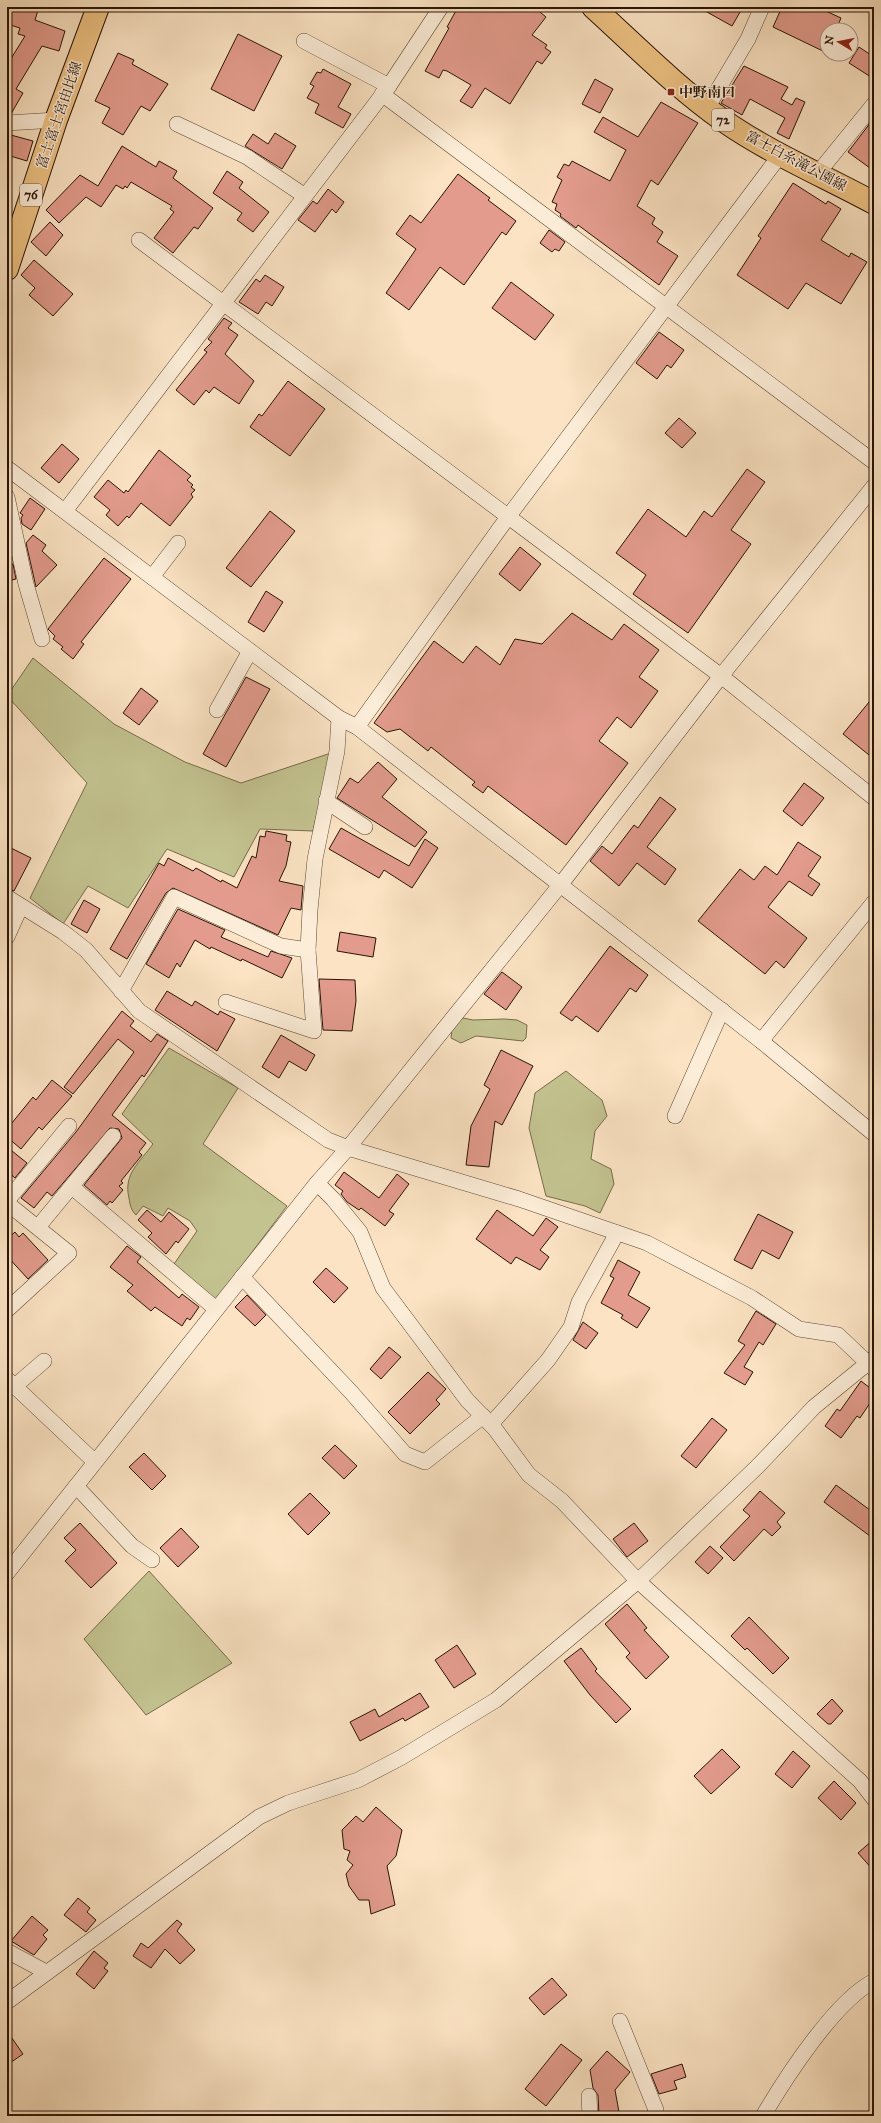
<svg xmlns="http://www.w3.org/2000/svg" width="881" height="2123" font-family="'IM FELL Great Primer','Noto Serif JP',serif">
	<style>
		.green { fill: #c3c390; stroke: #766c4b }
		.building { fill: #e29b8c; stroke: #291406 }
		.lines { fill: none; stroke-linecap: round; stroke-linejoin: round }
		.minor-casing { stroke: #5e4835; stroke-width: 16 }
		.primary-casing { stroke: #291406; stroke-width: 24 }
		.minor { stroke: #fcedd8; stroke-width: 15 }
		.primary { stroke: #eec282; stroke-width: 22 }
		.poi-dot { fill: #8f2418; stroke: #fcedd8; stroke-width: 1.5 }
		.labels { text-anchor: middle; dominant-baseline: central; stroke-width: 3; stroke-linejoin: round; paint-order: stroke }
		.shield { fill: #fcedd8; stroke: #685545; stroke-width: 1 }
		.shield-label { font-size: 13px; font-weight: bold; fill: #291406 }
		.poi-label { font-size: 14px; font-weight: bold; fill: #291406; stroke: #fcedd8; text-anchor: start }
		.street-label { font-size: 14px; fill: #291406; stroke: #fcedd8 }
	</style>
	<rect width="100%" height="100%" fill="#fbe3c3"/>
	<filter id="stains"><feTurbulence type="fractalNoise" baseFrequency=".005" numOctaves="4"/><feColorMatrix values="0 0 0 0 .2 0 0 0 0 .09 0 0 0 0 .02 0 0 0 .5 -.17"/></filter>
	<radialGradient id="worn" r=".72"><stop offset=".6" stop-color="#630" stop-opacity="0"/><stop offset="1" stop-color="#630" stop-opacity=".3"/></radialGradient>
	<!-- green -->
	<g class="green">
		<path d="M33 658 114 724 185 762 241 783 331 753 313 831 260 829 234 877 167 849 128 908 88 886 63 924 30 898 87 783 7 696Z"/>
		<path d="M463 1018 473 1020 504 1019 517 1020 527 1025 526 1038 523 1041 476 1036 461 1043 451 1038 452 1029Z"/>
		<path d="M169 1048 238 1088 203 1144 287 1206 215 1301 174 1264 197 1231 190 1221 168 1208 163 1216 143 1206 136 1215C131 1210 130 1205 129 1198 123 1174 140 1162 153 1144L122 1114Z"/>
		<path d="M566 1071 602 1100 607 1116 595 1131 591 1159 611 1169 614 1184 600 1213 585 1206 546 1196 529 1128 535 1093Z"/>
		<path d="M149 1571 232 1663 146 1715 84 1639Z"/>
	</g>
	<!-- building -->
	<g class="building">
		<path d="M7 7H29L38 10 35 20 65 31 59 51 42 46 16 89 23 93 11 114H7V65L25 36 18 34 20 28 7 24Z"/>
		<path d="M458 7H534L546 17 532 35 547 45 545 48 551 52 542 64 537 61 510 104 485 88 472 108 460 101 471 85 447 71 443 70 439 78 425 71 449 28 447 27Z"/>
		<path d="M698 7H743L732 26Z"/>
		<path d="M782 7H817L841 18 836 30H827V53L773 27Z"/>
		<path d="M238 34 282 56 254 111 211 89Z"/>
		<path d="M859 47 874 57V79L849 63Z"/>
		<path d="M118 53 134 60 132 64 168 84 150 111 141 106 123 135 102 123 110 108 95 101Z"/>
		<path d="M744 66 788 87 781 99 792 105 796 98 805 102 789 139 777 133 785 118 750 99 742 115 721 103Z"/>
		<path d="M323 69 351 84 338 107 351 114 343 128 315 113 319 104 307 98 314 86 310 84 317 72 321 73Z"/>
		<path d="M595 79 613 89 600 113 582 104Z"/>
		<path d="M661 102 698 123 658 185 651 180 637 206 655 218 652 224 663 232 657 242 678 256 659 285 578 225 576 228 560 216 561 214 555 210 557 204 552 202 562 180 557 177 564 164 569 166 572 161 610 181 626 150 594 132 603 117 638 137Z"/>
		<path d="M874 118V171L848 152Z"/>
		<path d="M275 133 296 146 282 169 245 146 253 134 268 144Z"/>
		<path d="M7 134 33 141 27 161 7 155Z"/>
		<path d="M122 146 156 167 159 161 177 171 173 178 213 208 198 229 194 227 173 253 154 238 174 212 170 209 172 206 131 182 127 188 125 186 123 189 116 185 101 207 86 197 59 223 46 210 80 175 98 186Z"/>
		<path d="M227 171 243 182 239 188 269 212 253 232 237 220 242 213 213 193Z"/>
		<path d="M458 174 490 198 488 200 516 221 506 235 502 232 464 285 440 267 409 310 386 293 416 249 396 234 410 215 421 223Z"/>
		<path d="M793 183 826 204 828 201 841 209 821 240 849 257 851 253 867 262 841 304 806 283 788 309 737 275 761 238 758 236Z"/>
		<path d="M328 189 344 202 336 213 332 209 315 232 298 220 313 201 317 204Z"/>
		<path d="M50 222 63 235 46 256 31 242Z"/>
		<path d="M549 230 565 242 559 251 555 249 552 252 540 243Z"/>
		<path d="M34 260 73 294 53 316 29 295 35 288 21 275Z"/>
		<path d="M265 275 284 287 272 306 266 302 258 314 239 302 256 279 260 282Z"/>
		<path d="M511 282 554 315 535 340 492 308Z"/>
		<path d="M224 318 232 323 228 328 238 335 225 354 254 381 239 404 214 387 209 393 206 390 194 405 176 390 207 352 204 350 212 342 208 339Z"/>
		<path d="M659 332 684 350 671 368 667 365 657 379 636 363Z"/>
		<path d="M288 381 325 409 290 456 250 427 259 414 262 416Z"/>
		<path d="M679 418 696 433 682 448 665 433Z"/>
		<path d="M62 444 79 459 59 483 41 468Z"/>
		<path d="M159 450 191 476 187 480 193 485 191 487 195 490 191 494 193 497 170 526 141 503 129 518 127 516 118 526 106 515 110 510 94 497 108 480 124 493 126 490 128 492Z"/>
		<path d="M747 469 765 482 731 530 751 544 688 633 633 594 646 575 616 553 648 509 686 537 704 511 712 517Z"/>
		<path d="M30 498 45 509 31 530 22 524 21 518 23 515 20 513Z"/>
		<path d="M270 511 295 531 251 587 226 568Z"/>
		<path d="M33 535 46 545 42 551 57 565 36 587 26 543Z"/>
		<path d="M520 547 541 564 520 591 499 574Z"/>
		<path d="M104 558 131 579 81 642 84 644 73 659 61 649 63 647 53 639 55 636 48 629Z"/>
		<path d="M13 564 16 579 7 581V566Z"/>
		<path d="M266 591 283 602 264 632 248 622Z"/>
		<path d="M572 613 612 640 624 624 659 650 639 677 658 691 631 728 617 717 599 741 628 763 566 845 488 786 483 793 472 785 475 782 431 747 428 751 400 729 387 732 374 723 434 641 463 663 476 646 500 665 515 639 542 644Z"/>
		<path d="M246 677 270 689 226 767 203 754Z"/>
		<path d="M141 688 158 701 139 725 123 713Z"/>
		<path d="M874 696V759L843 734Z"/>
		<path d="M378 762 397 779 382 797 427 832 415 847 337 798 350 778 358 783Z"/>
		<path d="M804 783 824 798 802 826 783 811Z"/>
		<path d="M660 797 676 809 647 847 676 869 665 885 637 863 619 886 590 861 602 846 612 854 634 825 638 828Z"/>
		<path d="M341 828 409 866 425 839 438 848 412 888 384 870 379 878 329 849Z"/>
		<path d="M266 831 287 835 286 841 291 842 286 866 279 881 303 886 301 910 291 908 278 935 173 888 166 893 127 959 110 949 159 863 164 866 168 858 193 871 196 868 221 882 222 880 237 888 252 856 256 858 260 836 265 837Z"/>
		<path d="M798 842 821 857 808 876 820 884 812 896 789 881 768 907 807 938 784 968 776 961 765 974 698 921 740 869 754 880 765 866 777 875Z"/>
		<path d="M7 846 31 858 14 891 7 888Z"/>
		<path d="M84 900 100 909 87 933 71 924Z"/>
		<path d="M178 909 225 930 221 937 268 957 271 951 292 958 282 978 242 959 241 961 211 947 210 949 195 940 180 967 177 963 169 978 146 964Z"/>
		<path d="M340 932 376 938 373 957 337 951Z"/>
		<path d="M610 946 648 975 636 992 630 988 598 1032 576 1016 572 1021 560 1013Z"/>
		<path d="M502 972 522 987 506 1010 484 994Z"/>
		<path d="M319 979 355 980 356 1001 352 1031 323 1030Z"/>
		<path d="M167 991 192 1006 195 1001 218 1015 220 1011 235 1019 217 1051 155 1010Z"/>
		<path d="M122 1011 134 1021 130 1026 151 1042 157 1034 168 1041 144 1077 142 1075 112 1115 146 1143 139 1152 142 1155 121 1181 123 1183 119 1186 123 1190 112 1203 110 1201 107 1205 84 1185 122 1138 119 1129 110 1128 52 1196 47 1192 34 1208 21 1198 76 1132 134 1052 118 1039 73 1094 64 1087Z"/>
		<path d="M281 1035 315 1055 306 1071 289 1061 279 1078 262 1067Z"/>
		<path d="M501 1050 533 1066 502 1125 495 1121 489 1167 466 1165 471 1126 490 1089 484 1085Z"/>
		<path d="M52 1080 72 1096 42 1130 39 1127 21 1149 7 1137V1129L33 1097 36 1100Z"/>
		<path d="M7 1147 27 1163 15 1178 7 1171Z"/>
		<path d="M344 1172 379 1198 397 1174 409 1184 389 1211 394 1214 385 1226 361 1208 359 1210 347 1202 341 1194 343 1191 335 1185Z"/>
		<path d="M147 1210 161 1222 169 1212 189 1229 178 1243 176 1241 166 1254 148 1237 152 1233 138 1220Z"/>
		<path d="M497 1210 533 1236 546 1218 558 1227 540 1250 549 1257 540 1270 516 1257 511 1264 476 1239Z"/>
		<path d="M758 1214 793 1232 779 1259 762 1250 752 1269 734 1260Z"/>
		<path d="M15 1232 19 1237 23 1233 48 1260 28 1279 7 1256V1239Z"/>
		<path d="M127 1246 141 1257 137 1262 179 1298 182 1294 199 1307 190 1320 187 1318 182 1326 155 1307 151 1311 127 1291 133 1285 110 1267Z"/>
		<path d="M618 1260 640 1272 628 1295 650 1308 637 1328 621 1318 623 1315 601 1303 614 1278 610 1276Z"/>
		<path d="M326 1268 348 1288 334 1303 313 1282Z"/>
		<path d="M247 1295 266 1315 255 1326 235 1307Z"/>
		<path d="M756 1311 776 1324 763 1345 759 1342 744 1367 753 1372 745 1385 724 1373 745 1345 738 1341Z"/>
		<path d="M583 1322 598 1333 586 1349 573 1340Z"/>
		<path d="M389 1347 401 1357 381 1379 370 1369Z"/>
		<path d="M428 1372 446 1389 436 1400 440 1404 410 1434 388 1412Z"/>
		<path d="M861 1381 874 1391V1397L860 1418 857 1416 841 1438 825 1426 837 1409 840 1411Z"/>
		<path d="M712 1418 727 1430 696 1468 681 1456Z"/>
		<path d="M335 1445 357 1466 344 1479 322 1458Z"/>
		<path d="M144 1453 166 1476 152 1490 129 1467Z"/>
		<path d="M836 1485 874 1513V1539L824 1502Z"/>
		<path d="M760 1491 785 1513 777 1522 781 1527 772 1536 764 1529 734 1561 720 1547 750 1516 743 1510Z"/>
		<path d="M310 1493 330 1513 308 1535 288 1514Z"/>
		<path d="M80 1523 117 1563 91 1588 65 1561 76 1550 64 1538Z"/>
		<path d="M634 1523 648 1541 627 1557 613 1539Z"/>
		<path d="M181 1528 199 1547 178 1567 160 1548Z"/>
		<path d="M710 1546 723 1558 708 1574 695 1562Z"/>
		<path d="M627 1604 647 1628 644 1630 669 1657 646 1679 626 1657 630 1653 605 1624Z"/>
		<path d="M749 1617 789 1658 773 1674 747 1648 745 1650 731 1636Z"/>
		<path d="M457 1645 476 1674 454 1688 435 1660Z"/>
		<path d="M581 1648 597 1669 595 1671 631 1709 616 1723 590 1695 564 1661Z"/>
		<path d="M420 1693 429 1707 405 1721 403 1718 360 1741 350 1722 375 1709 379 1717Z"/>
		<path d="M832 1699 843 1711 831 1724H828L817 1714Z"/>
		<path d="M722 1749 740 1767 711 1794 694 1776Z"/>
		<path d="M793 1751 810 1766 792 1788 775 1774Z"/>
		<path d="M834 1781 856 1803 841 1820 818 1798Z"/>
		<path d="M376 1807 402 1830 396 1856 387 1866 395 1905 371 1914 369 1900H359L349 1886 346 1874 353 1865 347 1860 350 1851 344 1849 342 1830 356 1816 363 1822Z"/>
		<path d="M874 1839V1871L858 1853Z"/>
		<path d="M78 1898 90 1908 87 1912 96 1920 86 1932 64 1915Z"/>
		<path d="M32 1916 48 1930 43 1935 47 1939 34 1955 11 1941Z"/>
		<path d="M177 1920 182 1924 177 1931 195 1950 180 1964 165 1949 151 1968 133 1956 141 1943 148 1948Z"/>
		<path d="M94 1951 108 1963 104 1968 108 1971 94 1989 76 1974Z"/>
		<path d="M552 1978 567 1995 544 2015 529 1998Z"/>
		<path d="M7 2031 23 2054 7 2065Z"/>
		<path d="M561 2044 582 2060 546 2106 525 2089Z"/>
		<path d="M607 2051 630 2072 615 2090 619 2112 599 2115 598 2095 593 2088 590 2070Z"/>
		<path d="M682 2064 686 2077 674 2081 677 2089 659 2094 651 2074Z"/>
	</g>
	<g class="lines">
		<!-- minor casing -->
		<g class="minor-casing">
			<g id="minor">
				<path d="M304 41 389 86"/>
				<path d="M382 94 874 462"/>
				<path d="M707 108 748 39 762 7"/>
				<path d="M7 123 56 120"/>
				<path d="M177 124 247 157 305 196"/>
				<path d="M818 173 874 104"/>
				<path d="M139 240 721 676 874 798"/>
				<path d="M7 468 339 718 357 727 761 1041 874 1134"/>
				<path d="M7 497 26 584 42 639"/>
				<path d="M65 511 389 86 441 7"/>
				<path d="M152 577 178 543"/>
				<path d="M217 710 250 651"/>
				<path d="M357 727 508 517 781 154"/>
				<path d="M326 801 365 827"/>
				<path d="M7 897 63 932 86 950 139 1011 328 1140 348 1148 519 1199 647 1243 752 1298 799 1329 838 1335 874 1369"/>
				<path d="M7 937 21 906"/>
				<path d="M121 991 174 897 281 946 308 950"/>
				<path d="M226 1002 314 1031 308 950 310 910 315 859 337 751 339 718"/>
				<path d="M761 1041 874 902"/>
				<path d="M675 1116 722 1010"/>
				<path d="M317 1183 333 1199 360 1232 383 1288 467 1400 495 1429 529 1475 562 1501 638 1581 860 1781 874 1799"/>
				<path d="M72 1187 216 1309"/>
				<path d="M7 1201 69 1126"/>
				<path d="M7 1203 69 1253 7 1310"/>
				<path d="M38 1227 113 1136"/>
				<path d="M242 1277 351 1392 405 1454 425 1462 483 1416"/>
				<path d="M7 1379 95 1462"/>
				<path d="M15 1386 44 1361"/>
				<path d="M491 1424 548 1360 571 1327 579 1302 617 1233"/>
				<path d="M76 1486 132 1546 152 1560"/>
				<path d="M7 1573 317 1183 348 1148 561 884 721 676 874 486"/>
				<path d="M7 1951 46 1972"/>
				<path d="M7 2002 259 1817 288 1803 358 1780 402 1757 496 1700 638 1581 758 1466 814 1407 874 1358"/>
				<path d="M620 2021 656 2110 654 2116"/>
				<path d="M589 2096 590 2116"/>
				<path d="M763 2116C786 2077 835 2001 874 1981"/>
			</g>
		</g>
		<!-- primary casing -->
		<g class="primary-casing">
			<g id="primary">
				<path d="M593 7C636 46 677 88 724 121 768 152 826 177 874 203"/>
				<path d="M7 269 56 120 98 7"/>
			</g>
		</g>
		<!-- minor -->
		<use href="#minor" class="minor"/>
		<!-- primary -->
		<use href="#primary" class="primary"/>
	</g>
	<!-- markers -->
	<rect class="poi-dot" x="667" y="88" width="8" height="8" rx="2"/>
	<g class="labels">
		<!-- shield labels -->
		<g class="shield">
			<rect x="712" y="109" width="22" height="22" rx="3"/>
			<rect x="20" y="184" width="22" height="22" rx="3"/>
		</g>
		<g class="shield-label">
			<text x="723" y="120">72</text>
			<text x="31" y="195">76</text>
		</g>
		<!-- poi labels -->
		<g class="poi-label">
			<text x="679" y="92">中野南口</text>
		</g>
		<!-- street labels -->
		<g class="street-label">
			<text transform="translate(59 115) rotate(-71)">富士富士宮由比線</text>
			<text transform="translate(796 161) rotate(28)">富士白糸滝公園線</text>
		</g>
	</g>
	<!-- margin -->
	<rect width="881" height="2123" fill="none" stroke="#fbe3c3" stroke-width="24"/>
	<rect x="8" y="8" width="865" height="2107" fill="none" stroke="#291406" stroke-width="2"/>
	<rect x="12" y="12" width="857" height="2099" fill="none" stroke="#291406"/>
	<!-- north arrow -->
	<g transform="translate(839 42) rotate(280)"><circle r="19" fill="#fcedd8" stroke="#a89684"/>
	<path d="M0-3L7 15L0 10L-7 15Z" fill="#8f2418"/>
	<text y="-6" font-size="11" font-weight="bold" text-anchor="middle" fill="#291406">N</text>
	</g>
	<rect width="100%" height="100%" filter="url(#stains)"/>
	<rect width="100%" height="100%" fill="url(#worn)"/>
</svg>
